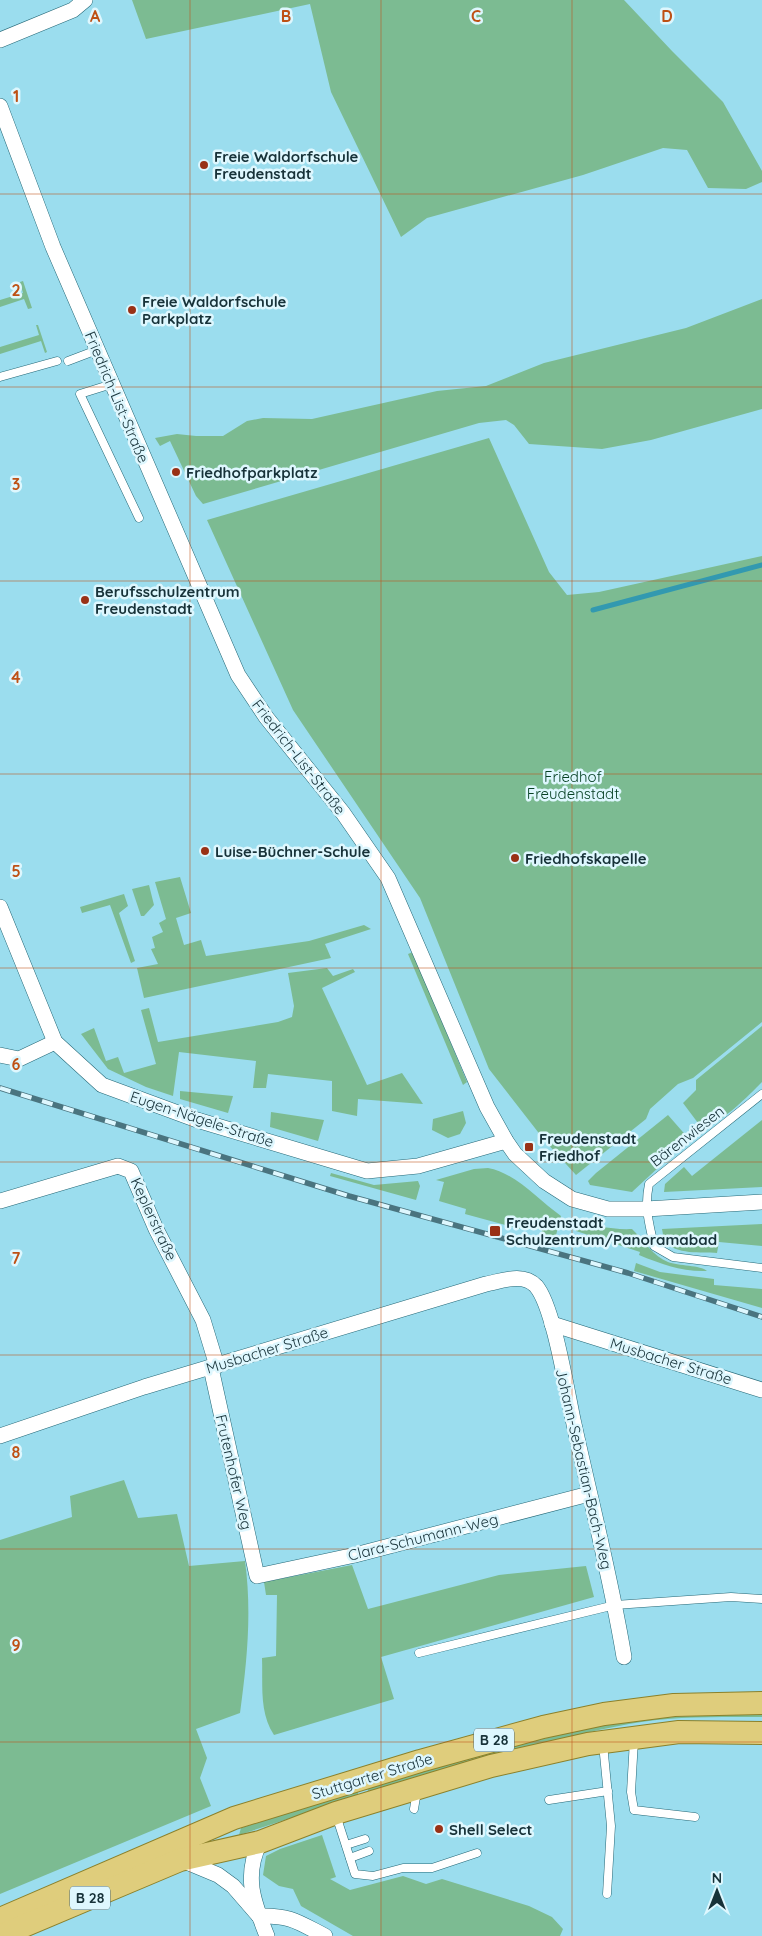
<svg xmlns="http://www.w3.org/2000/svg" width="762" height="1936" font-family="Quicksand,sans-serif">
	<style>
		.green { fill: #7cbb92 }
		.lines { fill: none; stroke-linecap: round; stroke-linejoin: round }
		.stream { stroke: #3299b0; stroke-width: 5 }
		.service-casing { stroke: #256877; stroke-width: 9 }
		.minor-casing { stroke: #256877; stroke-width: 16 }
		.primary-casing { stroke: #8b812b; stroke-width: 24 }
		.service { stroke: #fff; stroke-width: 8 }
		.minor { stroke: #fff; stroke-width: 15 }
		.primary { stroke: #dfcd7c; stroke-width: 22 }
		.rail-casing { stroke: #4a747f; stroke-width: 5.5 }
		.rail { stroke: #def7fe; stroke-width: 4; stroke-dasharray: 11; stroke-linecap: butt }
		.grid { fill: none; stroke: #be5115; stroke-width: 1; stroke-opacity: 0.55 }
		.poi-dot { fill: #993116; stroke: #def7fe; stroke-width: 2 }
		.labels { text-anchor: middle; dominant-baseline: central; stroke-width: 5; stroke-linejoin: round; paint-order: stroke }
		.shield { fill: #def7fe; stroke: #536d74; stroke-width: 1 }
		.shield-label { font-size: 14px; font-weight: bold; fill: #173239 }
		.poi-label { font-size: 15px; font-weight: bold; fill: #173239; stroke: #def7fe; text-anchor: start }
		.street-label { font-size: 15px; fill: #173239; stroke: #def7fe }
		.park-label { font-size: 15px; fill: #074124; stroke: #def7fe }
		.grid-label { font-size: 16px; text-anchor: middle; font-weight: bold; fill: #be5115; stroke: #def7fe; stroke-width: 5; stroke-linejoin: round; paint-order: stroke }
	</style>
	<rect width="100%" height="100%" fill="#9bddee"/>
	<!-- green -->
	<g class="green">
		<path d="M132 0H624L672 51 723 102 762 171V182L746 189 708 188 687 150 663 148 583 175 427 218 401 237 331 92 310 4 146 39Z"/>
		<path d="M23 281 32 308 28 309 24 299 0 307V300L23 293 20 282Z"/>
		<path d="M762 299V409L651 440 602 449 529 444 514 425 506 420 479 423 203 504 196 496 170 441 160 446 155 438 177 434 196 436H223L247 421 263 418 312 419 437 391 486 386 544 363 686 328Z"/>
		<path d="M36 325H38L47 352 45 353 41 341 0 354V347L39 335Z"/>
		<path d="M489 438 549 572 567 595 599 592 762 556V1022L693 1078 678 1084 650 1109 646 1119 576 1175 545 1141 489 1069 420 898 293 710 207 520Z"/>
		<path d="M180 877 191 913 176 918 184 945 201 940 206 956 309 941 364 925 371 929 325 944 331 958 144 998 137 968 158 964 151 949 155 948 152 937 163 932 159 923 166 919 155 882Z"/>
		<path d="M149 885 154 905 144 916H141L132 889Z"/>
		<path d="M124 894 128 906 119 913 135 961 131 963 110 905 82 913 80 907Z"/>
		<path d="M413 952 467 1082 463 1085 408 954Z"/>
		<path d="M327 968 333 976 353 969 355 972 322 988 367 1085 402 1073 423 1104 358 1099 357 1116 332 1111V1081L268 1074 266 1088H253L256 1061 179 1052 173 1096 146 1087 108 1069 81 1034 94 1028 106 1061 118 1057 124 1073 156 1064 141 1010 149 1008 158 1042 278 1022 292 1017 294 1006 288 973Z"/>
		<path d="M762 1026V1082C748 1096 723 1122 704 1127L698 1123 683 1103 696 1090V1080Z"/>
		<path d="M180 1091 233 1096 228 1113 180 1099Z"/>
		<path d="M463 1111 466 1123 460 1134 448 1138 432 1130 433 1119Z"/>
		<path d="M271 1112 324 1120 318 1141 270 1127Z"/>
		<path d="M668 1115 689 1139 632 1192 590 1185 588 1181 596 1173Z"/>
		<path d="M762 1120V1187L664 1192 665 1184 684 1167 692 1176Z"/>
		<path d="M488 1168C516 1173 538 1200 561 1216L555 1239 541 1235 542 1230 522 1224 520 1229 465 1214 466 1209 439 1201 444 1182 436 1180 474 1169Z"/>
		<path d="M331 1173 374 1185 418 1181 420 1186 416 1200 330 1176Z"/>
		<path d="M572 1221C592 1225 612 1230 632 1229 643 1240 654 1257 668 1262 678 1266 701 1265 707 1271 682 1272 661 1264 639 1255L640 1252 576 1231Z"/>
		<path d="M762 1224V1246L719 1242 717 1253C702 1252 675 1255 665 1241 663 1238 663 1233 662 1229Z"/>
		<path d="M636 1263 660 1272 714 1279V1285L762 1289V1308L634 1271Z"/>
		<path d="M124 1480 138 1518 177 1514 189 1566 245 1561C252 1612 247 1662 240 1713L196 1729 207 1758 200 1778 211 1806 0 1894V1540L72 1517 70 1496Z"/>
		<path d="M352 1565 368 1609 499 1575 586 1566 594 1597 381 1657 394 1699 274 1735C259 1712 263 1685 262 1658L276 1656 277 1595H266L264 1582Z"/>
		<path d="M709 1715H762V1717C721 1717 669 1716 629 1724 541 1740 455 1769 369 1794L367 1788C454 1762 540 1736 629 1721 655 1717 683 1717 709 1715Z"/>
		<path d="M358 1791V1796L239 1835 241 1828Z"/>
		<path d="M322 1835 336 1877 330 1879 350 1890 403 1876 426 1884 442 1879 529 1906 552 1917 563 1929 560 1936H353L301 1906 293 1889 279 1886 263 1875 266 1856 280 1849Z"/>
	</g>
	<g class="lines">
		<!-- stream -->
		<path class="stream" d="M593 610 762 565"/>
		<!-- service casing -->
		<g class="service-casing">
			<g id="service">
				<path d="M68 361 97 350"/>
				<path d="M0 377 57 361"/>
				<path d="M112 384 80 394 139 518"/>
				<path d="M762 1094 649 1184C644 1208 649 1222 654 1246L673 1257 762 1268"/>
				<path d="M419 1653 615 1605 731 1597 762 1599"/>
				<path d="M634 1740 631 1792 634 1810 695 1817"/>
				<path d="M603 1744 611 1826 607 1894"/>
				<path d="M549 1800 608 1791"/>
				<path d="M414 1809 417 1791"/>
				<path d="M336 1815 355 1874 373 1876 403 1868H432L477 1853"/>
				<path d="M346 1845 365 1839"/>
				<path d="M350 1858 369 1851"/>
			</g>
		</g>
		<!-- minor casing -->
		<g class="minor-casing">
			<g id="minor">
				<path d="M0 40 73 10 85 0"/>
				<path d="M0 106 53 247 238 675 266 717 343 813 388 878 487 1107 506 1141 515 1154 544 1181 572 1199 608 1209H646L762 1202"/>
				<path d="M0 907 55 1042 102 1085 197 1120 367 1171 418 1166 506 1141"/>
				<path d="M0 1055 19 1059 55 1042"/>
				<path d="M0 1201 118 1166 131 1171 156 1229 203 1320 217 1366"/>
				<path d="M552 1324 762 1390"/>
				<path d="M211 1368 257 1576 355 1555 589 1494"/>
				<path d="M0 1436 144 1387 486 1284C502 1281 523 1272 536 1286 554 1307 567 1393 574 1424 591 1502 611 1578 624 1657"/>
				<path d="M260 1842C243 1877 254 1903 267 1936"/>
				<path d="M182 1860 218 1875 233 1886 259 1916"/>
				<path d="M259 1916C290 1915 298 1922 325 1936"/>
			</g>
		</g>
		<!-- primary casing -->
		<g class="primary-casing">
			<g id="primary">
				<path d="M0 1919 234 1818 420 1761 543 1727 604 1714 674 1705 762 1703"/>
				<path d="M0 1936 180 1860 260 1842 336 1813 491 1766 588 1744 679 1732 762 1733"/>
			</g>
		</g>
		<!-- service -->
		<use href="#service" class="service"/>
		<!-- minor -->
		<use href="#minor" class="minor"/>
		<!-- primary -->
		<use href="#primary" class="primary"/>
		<!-- rail casing -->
		<g class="rail-casing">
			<path id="rail" d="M0 1088 349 1196 628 1273 762 1317"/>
		</g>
		<!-- rail -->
		<use href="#rail" class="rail"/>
	</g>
	<!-- grid -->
	<path class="grid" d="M190 0V1936M381 0V1936M572 0V1936M0 194H762M0 387H762M0 581H762M0 774H762M0 968H762M0 1162H762M0 1355H762M0 1549H762M0 1742H762"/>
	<!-- markers -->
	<g class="poi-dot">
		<circle cx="204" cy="165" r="5"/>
		<circle cx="132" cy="310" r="5"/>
		<circle cx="176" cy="472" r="5"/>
		<circle cx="85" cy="600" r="5"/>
		<circle cx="205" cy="851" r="5"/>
		<circle cx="515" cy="858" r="5"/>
		<rect x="524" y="1142" width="10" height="10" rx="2.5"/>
		<rect x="489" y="1225" width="12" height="12" rx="2.5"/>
		<circle cx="439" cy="1829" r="5"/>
	</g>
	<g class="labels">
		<!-- shield labels -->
		<g class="shield">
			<rect x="474" y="1728.5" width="40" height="23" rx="4"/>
			<rect x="70" y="1886.5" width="40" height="23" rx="4"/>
		</g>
		<g class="shield-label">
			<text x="494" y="1740">B 28</text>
			<text x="90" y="1898">B 28</text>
		</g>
		<!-- poi labels -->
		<g class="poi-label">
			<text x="214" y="156">Freie Waldorfschule<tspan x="214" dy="17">Freudenstadt</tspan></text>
			<text x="142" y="301">Freie Waldorfschule<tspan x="142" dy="17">Parkplatz</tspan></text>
			<text x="186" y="472">Friedhofparkplatz</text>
			<text x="95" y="591">Berufsschulzentrum<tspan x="95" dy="17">Freudenstadt</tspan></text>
			<text x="215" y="851">Luise-Büchner-Schule</text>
			<text x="525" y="858">Friedhofskapelle</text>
			<text x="539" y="1138">Freudenstadt<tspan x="539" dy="17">Friedhof</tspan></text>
			<text x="506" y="1222">Freudenstadt<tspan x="506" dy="17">Schulzentrum/Panoramabad</tspan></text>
			<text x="449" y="1829">Shell Select</text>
		</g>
		<!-- street labels -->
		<g class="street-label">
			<text transform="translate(117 397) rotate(67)">Friedrich-List-Straße</text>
			<text transform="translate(299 757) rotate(52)">Friedrich-List-Straße</text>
			<text transform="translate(202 1119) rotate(18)">Eugen-Nägele-Straße</text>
			<text transform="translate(687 1136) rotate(-38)">Bärenwiesen</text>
			<text transform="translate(154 1219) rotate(65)">Keplerstraße</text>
			<text transform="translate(267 1350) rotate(-17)">Musbacher Straße</text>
			<text transform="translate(671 1361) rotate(17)">Musbacher Straße</text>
			<text transform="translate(584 1469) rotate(77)">Johann-Sebastian-Bach-Weg</text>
			<text transform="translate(234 1472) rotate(77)">Frutenhofer Weg</text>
			<text transform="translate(423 1537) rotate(-14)">Clara-Schumann-Weg</text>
			<text transform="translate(372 1776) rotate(-17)">Stuttgarter Straße</text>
		</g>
		<!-- park labels -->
		<g class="park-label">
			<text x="573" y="776">Friedhof<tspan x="573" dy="17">Freudenstadt</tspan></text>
		</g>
	</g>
	<g class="grid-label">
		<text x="95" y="22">A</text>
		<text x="286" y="22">B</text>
		<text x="476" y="22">C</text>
		<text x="667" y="22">D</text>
		<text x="16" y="102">1</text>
		<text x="16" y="296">2</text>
		<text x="16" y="490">3</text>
		<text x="16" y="683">4</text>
		<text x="16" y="877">5</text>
		<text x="16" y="1070">6</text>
		<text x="16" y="1264">7</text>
		<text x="16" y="1458">8</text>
		<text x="16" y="1651">9</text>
	</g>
	<!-- north arrow -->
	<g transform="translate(717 1891)" stroke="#def7fe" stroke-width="4" paint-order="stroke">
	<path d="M0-4L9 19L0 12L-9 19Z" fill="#173239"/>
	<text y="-8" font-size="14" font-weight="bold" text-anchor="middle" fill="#173239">N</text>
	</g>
</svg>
